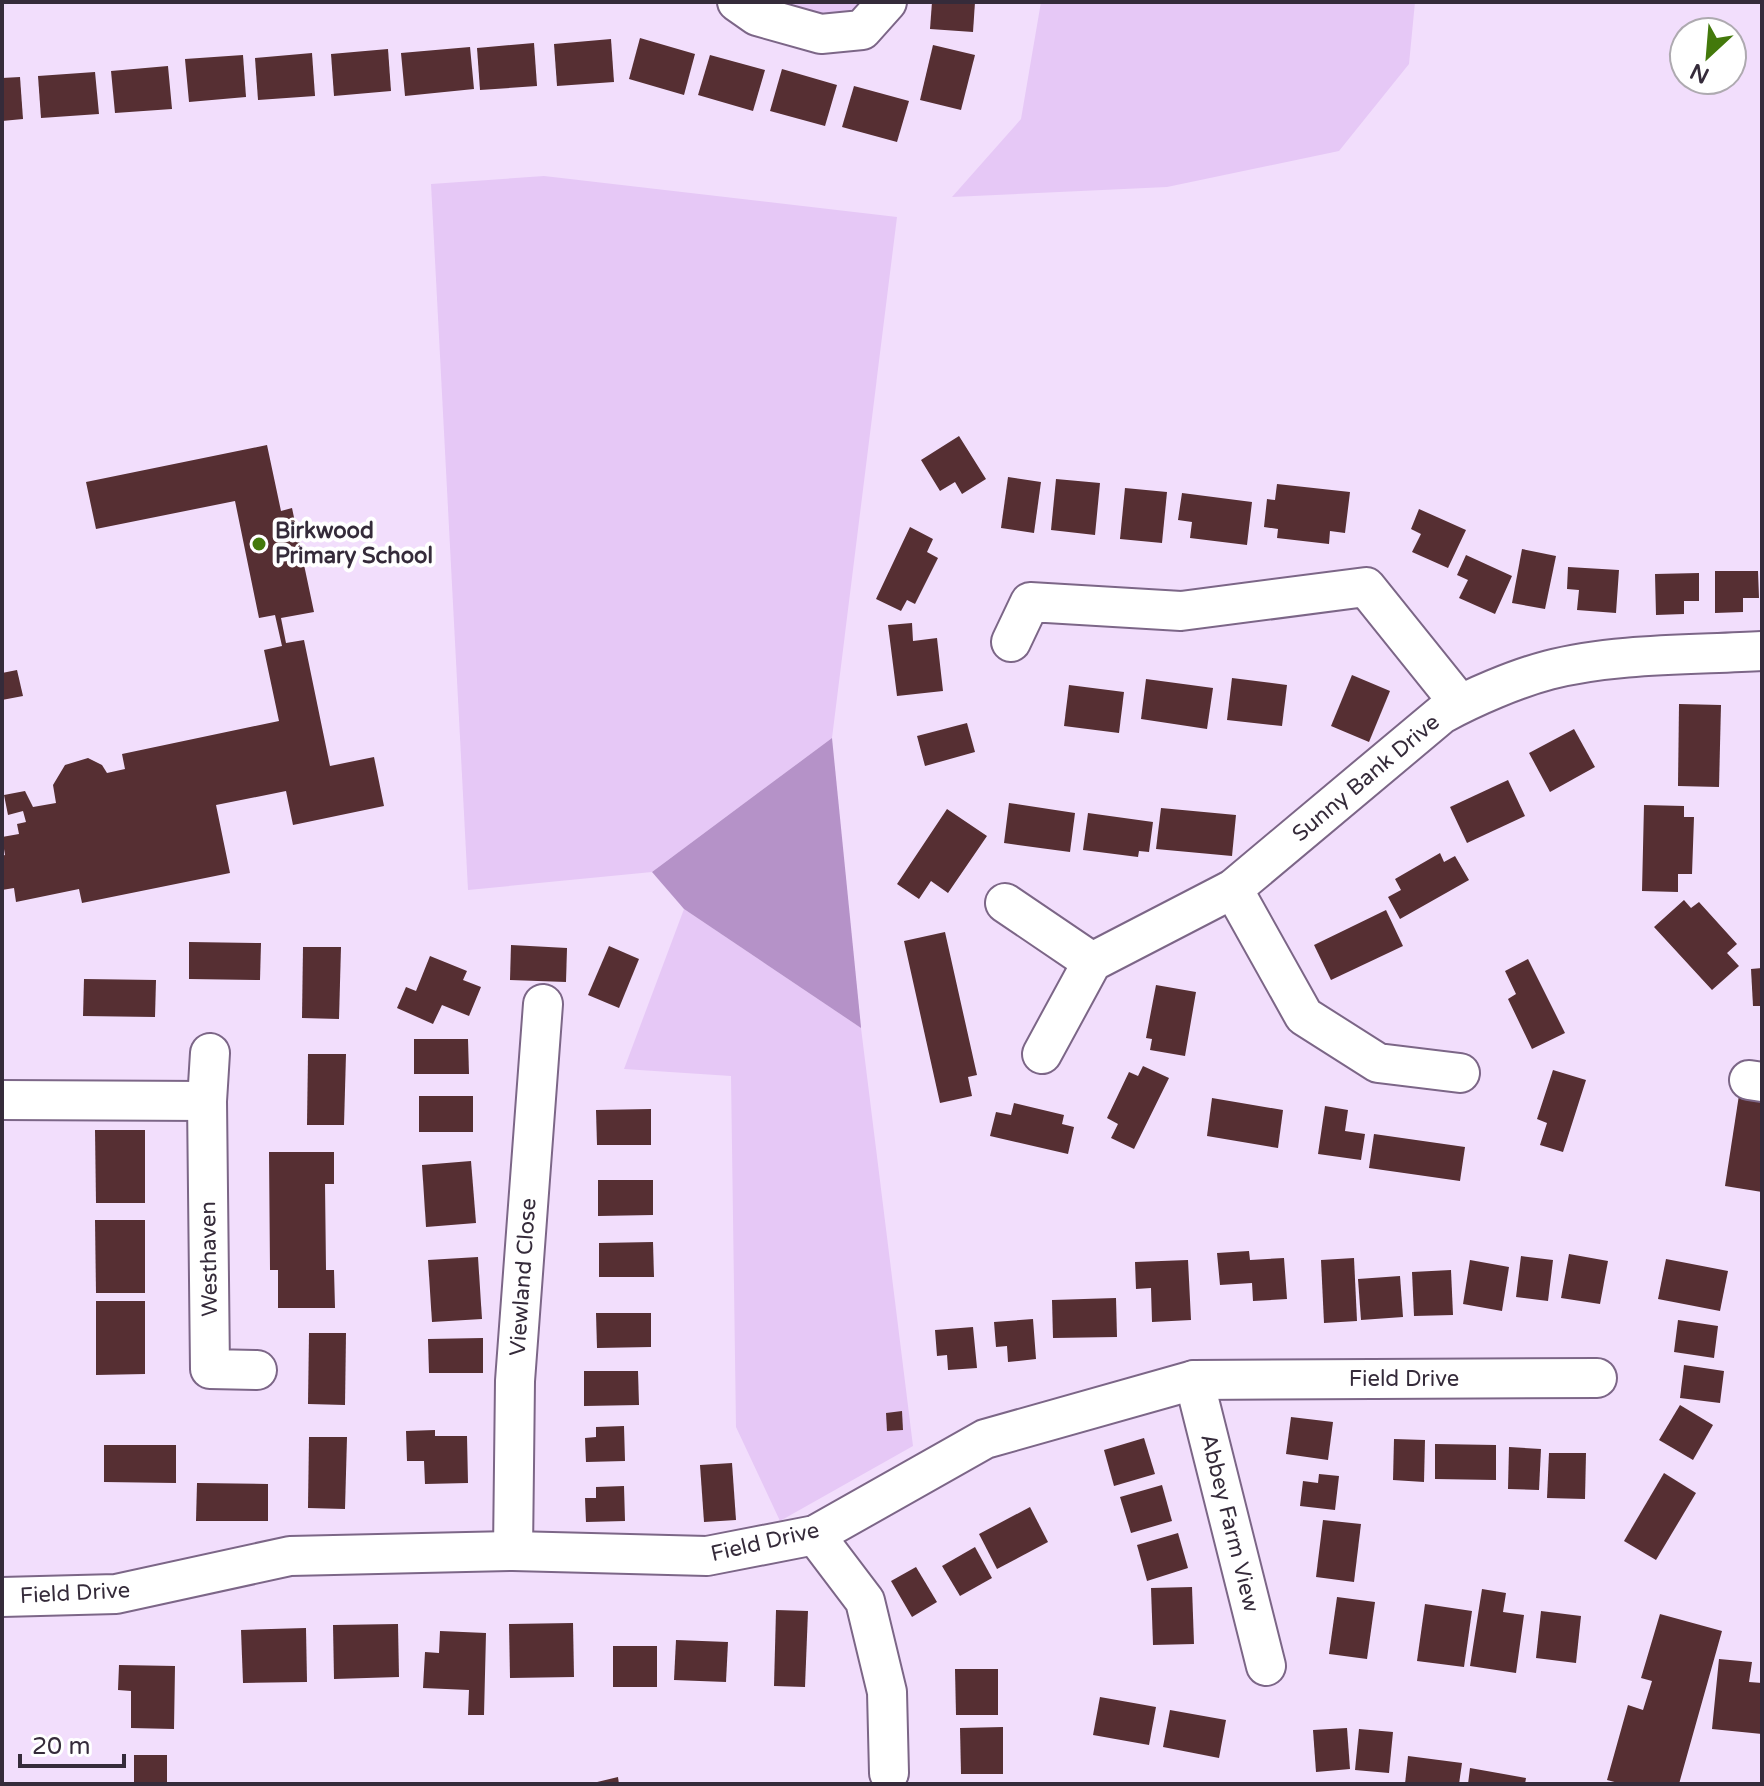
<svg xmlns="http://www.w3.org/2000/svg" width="1764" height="1786" font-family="'Varela Round',sans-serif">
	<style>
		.green { fill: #e6c8f6 }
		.forest { fill: #b592c8 }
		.building { fill: #562f33 }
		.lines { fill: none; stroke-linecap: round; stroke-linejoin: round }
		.minor-casing { stroke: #7c6687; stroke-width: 42 }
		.minor { stroke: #fff; stroke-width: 38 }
		.poi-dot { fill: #43790b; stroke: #fff; stroke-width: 3 }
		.labels { text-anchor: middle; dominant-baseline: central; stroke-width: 8; stroke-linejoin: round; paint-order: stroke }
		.poi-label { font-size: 22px; font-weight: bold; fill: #352b3a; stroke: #fff; text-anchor: start }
		.street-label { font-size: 22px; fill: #352b3a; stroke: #fff }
	</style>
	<rect width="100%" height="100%" fill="#f2defc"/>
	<!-- green -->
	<g class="green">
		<path d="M777 2H863L860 10 840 18Z"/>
		<path d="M1041 2H1415L1409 64 1339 151 1167 187 952 197 1021 119Z"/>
		<path d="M544 176 897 217 832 738 652 872 468 890 431 184Z"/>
		<path d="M684 909 861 1028 913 1446 780 1521 736 1427 731 1076 624 1069Z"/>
	</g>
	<!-- forest -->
	<path class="forest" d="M832 738 861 1027V1028L684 909 652 872Z"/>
	<!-- building -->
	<g class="building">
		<path d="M932 2H975L973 32 930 29Z"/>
		<path d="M640 38 695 54 684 95 629 79Z"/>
		<path d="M611 39 614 82 557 86 554 44Z"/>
		<path d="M534 43 537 86 480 90 477 48Z"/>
		<path d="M933 45 975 55 961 110 920 100Z"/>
		<path d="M470 47 474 89 405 96 401 53Z"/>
		<path d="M388 49 391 91 334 96 331 54Z"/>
		<path d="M312 53 315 96 258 100 255 58Z"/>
		<path d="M243 55 246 97 189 102 185 59Z"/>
		<path d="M710 55 765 70 753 111 698 95Z"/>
		<path d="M168 66 172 109 115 113 111 71Z"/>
		<path d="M782 69 837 85 825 126 770 111Z"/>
		<path d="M95 72 99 114 41 118 38 76Z"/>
		<path d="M20 77 23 119 2 121V78Z"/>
		<path d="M854 86 909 101 897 142 842 127Z"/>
		<path d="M959 436 986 479 962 494 955 482 940 491 921 460Z"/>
		<path d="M267 445 281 511 292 508 314 612 281 618 286 643 304 640 330 766 374 757 384 806 293 825 286 791 216 805 230 873 82 903 79 889 16 902 14 888 2 890V856L5 855 2 837 19 834 17 824 26 822 23 811 8 815 4 795 25 791 33 807 56 803 53 785 65 765 88 758 102 765 107 773 125 769 122 754 279 721 264 650 282 646 275 615 259 618 235 501 96 529 86 482Z"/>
		<path d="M1008 477 1041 482 1034 533 1001 528Z"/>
		<path d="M1056 479 1100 483 1095 535 1051 530Z"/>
		<path d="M1277 484 1350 492 1345 533 1330 531 1329 544 1277 538 1278 529 1264 527 1267 499 1275 500Z"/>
		<path d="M1125 488 1167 492 1162 543 1120 539Z"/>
		<path d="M1182 493 1252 502 1247 545 1190 538 1192 522 1178 520Z"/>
		<path d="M1419 509 1466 530 1448 568 1412 552 1421 534 1411 529Z"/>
		<path d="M910 527 933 539 927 552 938 558 915 604 907 600 901 611 876 599Z"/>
		<path d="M1522 549 1556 556 1545 609 1512 603Z"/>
		<path d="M1466 555 1512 576 1495 614 1459 598 1468 580 1457 575Z"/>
		<path d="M1568 567 1619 570 1616 613 1577 610 1579 590 1567 589Z"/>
		<path d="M1715 571H1758L1759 598H1743V612L1715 613Z"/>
		<path d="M1699 573V601H1684V614L1656 615 1655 574Z"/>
		<path d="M912 623 913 641 937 638 943 691 897 696 888 625Z"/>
		<path d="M17 670 23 696 2 700V673Z"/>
		<path d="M1352 675 1390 691 1369 742 1331 726Z"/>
		<path d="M1232 678 1287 685 1282 726 1227 720Z"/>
		<path d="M1146 679 1213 688 1207 729 1141 719Z"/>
		<path d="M1069 685 1124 692 1119 733 1064 726Z"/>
		<path d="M1679 704 1721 705 1719 787 1678 786Z"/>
		<path d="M967 723 975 752 925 766 917 736Z"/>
		<path d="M1574 729 1595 767 1550 792 1529 753Z"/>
		<path d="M1508 780 1525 816 1467 843 1450 807Z"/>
		<path d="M1009 803 1075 813 1070 852 1004 843Z"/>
		<path d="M1644 805 1684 806V817H1694L1692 874H1678V892L1642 891Z"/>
		<path d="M1161 808 1236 815 1232 856 1156 849Z"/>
		<path d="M947 809 987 836 948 893 931 881 919 899 897 884Z"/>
		<path d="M1088 813 1153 822 1149 852 1139 851 1138 857 1083 850Z"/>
		<path d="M1440 853 1444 862 1455 856 1469 880 1400 919 1388 897 1401 890 1395 879Z"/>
		<path d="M1684 900 1691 908 1699 902 1737 944 1727 953 1739 966 1712 990 1654 927Z"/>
		<path d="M1386 910 1403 946 1331 980 1314 945Z"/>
		<path d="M945 932 977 1075 968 1077 972 1096 940 1103 904 941Z"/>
		<path d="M189 942 261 943 260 980 189 979Z"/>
		<path d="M511 945 567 948 566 982 510 980Z"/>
		<path d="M609 946 639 959 619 1008 588 995Z"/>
		<path d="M303 947H341L339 1019 302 1018Z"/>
		<path d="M430 956 467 971 463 980 481 987 469 1016 442 1005 433 1024 397 1008 406 987 416 991Z"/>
		<path d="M1528 959 1565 1033 1532 1049 1508 999 1516 994 1505 971Z"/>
		<path d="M1762 968V1006H1753L1751 969Z"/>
		<path d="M84 979 156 980 155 1017 83 1016Z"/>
		<path d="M1156 985 1196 992 1185 1056 1150 1050 1152 1039 1146 1038Z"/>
		<path d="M414 1039H468L469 1074H414Z"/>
		<path d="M308 1054H346L344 1125H307Z"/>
		<path d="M1143 1066 1169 1078 1134 1149 1111 1138 1118 1124 1107 1118 1129 1072 1138 1076Z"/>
		<path d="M1553 1070 1586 1080 1563 1152 1540 1145 1547 1123 1537 1119Z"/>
		<path d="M1739 1095 1762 1098V1192L1725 1186Z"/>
		<rect x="419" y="1096" width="54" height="36"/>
		<path d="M1212 1098 1283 1110 1278 1148 1207 1136Z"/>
		<path d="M1014 1103 1064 1115 1062 1124 1074 1127 1068 1154 990 1136 996 1112 1011 1115Z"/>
		<path d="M1325 1106 1348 1110 1345 1131 1365 1134 1361 1160 1318 1154Z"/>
		<path d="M651 1109V1145H597L596 1110Z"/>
		<path d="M95 1130H145V1203H96Z"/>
		<path d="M1374 1134 1465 1147 1460 1181 1369 1168Z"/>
		<path d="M269 1152H334V1184H325L326 1270H334L335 1308H278V1270H270Z"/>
		<path d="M471 1161 476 1223 426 1227 422 1165Z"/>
		<path d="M598 1180H653V1215L598 1216Z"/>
		<path d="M95 1220H145V1293H96Z"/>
		<path d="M653 1242 654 1277H599V1243Z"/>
		<path d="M1249 1251 1250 1260 1284 1258 1287 1299 1253 1301 1252 1283 1220 1285 1217 1253Z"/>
		<path d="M1569 1254 1608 1261 1600 1304 1561 1298Z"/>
		<path d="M1521 1256 1553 1260 1548 1301 1516 1297Z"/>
		<path d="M478 1257 482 1319 432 1322 428 1260Z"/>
		<path d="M1354 1258 1357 1321 1324 1323 1321 1260Z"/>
		<path d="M1666 1259 1728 1271 1720 1311 1658 1299Z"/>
		<path d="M1188 1260 1191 1320 1152 1322 1151 1288 1136 1289 1135 1262Z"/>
		<path d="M1470 1260 1509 1267 1502 1311 1463 1304Z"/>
		<path d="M1451 1270 1453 1315 1414 1316 1412 1272Z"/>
		<path d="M1400 1276 1403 1317 1361 1320 1358 1279Z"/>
		<path d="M1116 1298 1117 1337 1053 1338 1052 1300Z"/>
		<path d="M96 1301H145V1374L96 1375Z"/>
		<path d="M596 1313H651V1347L597 1348Z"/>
		<path d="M1033 1319 1036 1359 1008 1362 1007 1346 996 1347 994 1322Z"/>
		<path d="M1678 1320 1718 1326 1714 1358 1674 1352Z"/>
		<path d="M973 1327 977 1368 948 1370 947 1355 937 1356 935 1330Z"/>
		<path d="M309 1333H346L345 1405 308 1404Z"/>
		<path d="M483 1338V1373H429L428 1339Z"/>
		<path d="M1684 1365 1724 1371 1720 1403 1680 1398Z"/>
		<path d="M584 1371H638L639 1405 584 1406Z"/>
		<path d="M1680 1405 1713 1425 1693 1460 1659 1440Z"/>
		<path d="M902 1411 903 1430 887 1431 886 1413Z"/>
		<path d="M1291 1417 1333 1422 1328 1460 1286 1454Z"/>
		<path d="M624 1426 625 1461 586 1462 585 1438 596 1437V1427Z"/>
		<path d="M435 1430V1436H467L468 1483 425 1484 424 1461H407L406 1431Z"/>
		<path d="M309 1437H347L345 1509 308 1508Z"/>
		<path d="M1144 1438 1155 1474 1114 1486 1104 1450Z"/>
		<path d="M1394 1439 1425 1440 1424 1482 1393 1480Z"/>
		<path d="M1435 1444 1496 1445V1480L1435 1479Z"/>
		<path d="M104 1445H176V1483L104 1482Z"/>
		<path d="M1509 1447 1541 1449 1539 1490 1508 1489Z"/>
		<path d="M1549 1453H1586L1585 1499 1547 1498Z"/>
		<path d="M732 1463 736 1520 704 1522 700 1465Z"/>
		<path d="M1664 1473 1696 1493 1656 1560 1624 1541Z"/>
		<path d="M1319 1474 1339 1476 1335 1510 1300 1506 1303 1481 1318 1483Z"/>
		<path d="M197 1483 268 1484V1521H196Z"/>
		<path d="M1162 1485 1172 1521 1131 1533 1120 1497Z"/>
		<path d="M624 1486 625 1521 586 1522 585 1498H596V1487Z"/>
		<path d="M1030 1507 1048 1542 997 1569 979 1534Z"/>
		<path d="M1323 1520 1361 1524 1354 1582 1316 1577Z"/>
		<path d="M1178 1533 1188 1568 1147 1581 1137 1545Z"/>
		<path d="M975 1547 992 1578 960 1596 942 1566Z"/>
		<path d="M916 1567 937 1602 912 1617 891 1581Z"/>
		<path d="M1192 1587 1194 1644 1153 1645 1151 1588Z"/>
		<path d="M1482 1589 1506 1593 1503 1612 1524 1615 1516 1673 1470 1666Z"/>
		<path d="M1337 1597 1375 1602 1367 1659 1329 1654Z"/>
		<path d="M1425 1604 1472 1611 1464 1667 1417 1661Z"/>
		<path d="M776 1610 808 1611 805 1687 774 1686Z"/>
		<path d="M1541 1611 1581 1616 1576 1663 1536 1658Z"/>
		<path d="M1660 1614 1722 1631 1679 1784H1622L1607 1780 1628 1705 1643 1710 1652 1681 1641 1678Z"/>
		<path d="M573 1623 574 1677 510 1678 509 1624Z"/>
		<path d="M398 1624 399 1677 334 1679 333 1625Z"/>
		<path d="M306 1628 307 1682 243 1683 241 1630Z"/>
		<path d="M440 1631 486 1633 484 1715H468L469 1690 423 1688 425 1652 439 1653Z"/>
		<path d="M676 1640 728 1642 726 1682 674 1680Z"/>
		<rect x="613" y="1646" width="44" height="41"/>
		<path d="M1719 1659 1752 1662 1749 1682 1762 1683V1734L1712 1729Z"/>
		<path d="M119 1665 175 1666 174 1729 131 1728V1691L118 1690Z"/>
		<path d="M955 1669H998V1715H956Z"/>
		<path d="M1100 1697 1156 1707 1149 1745 1093 1735Z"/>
		<path d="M1170 1710 1226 1720 1219 1758 1163 1747Z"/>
		<path d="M1003 1727V1774H961L960 1728Z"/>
		<path d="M1347 1728 1350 1769 1316 1772 1313 1730Z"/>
		<path d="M1359 1729 1393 1732 1389 1773 1355 1770Z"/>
		<rect x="134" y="1755" width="33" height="29"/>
		<path d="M1408 1756 1462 1763 1459 1784H1405Z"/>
		<path d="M1470 1768 1526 1778 1525 1784H1468Z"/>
		<path d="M618 1777 619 1784H593V1783Z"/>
	</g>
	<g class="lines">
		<!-- minor casing -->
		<g class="minor-casing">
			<g id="minor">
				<path d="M737 2 757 16 821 34 862 30 887 2"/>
				<path d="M1011 642 1030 602 1181 611 1366 587 1460 704"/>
				<path d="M1233 889 1304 1016 1378 1063 1460 1073"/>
				<path d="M1005 903 1092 962"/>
				<path d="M210 1053 207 1101 210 1369 257 1370"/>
				<path d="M1042 1054 1092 962 1233 889 1442 714C1473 697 1515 679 1549 670 1614 653 1695 655 1762 651"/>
				<path d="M1749 1080 1762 1082"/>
				<path d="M2 1100 207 1101"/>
				<path d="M1194 1380 1266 1666"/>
				<path d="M815 1535 865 1601 887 1692 889 1773"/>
				<path d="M513 1551 515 1381 543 1004"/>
				<path d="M2 1597 116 1594 290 1556 513 1551 707 1556 815 1535 985 1439 1194 1380 1597 1378"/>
			</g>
		</g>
		<!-- minor -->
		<use href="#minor" class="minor"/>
	</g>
	<!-- markers -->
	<circle class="poi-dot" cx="259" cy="544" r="8"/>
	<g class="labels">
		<!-- poi labels -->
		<g class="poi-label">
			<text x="275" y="531">Birkwood<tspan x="275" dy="25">Primary School</tspan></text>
		</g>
		<!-- street labels -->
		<g class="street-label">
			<text transform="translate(1366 778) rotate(-40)">Sunny Bank Drive</text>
			<text transform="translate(209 1259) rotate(-91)">Westhaven</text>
			<text transform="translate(523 1277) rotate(-86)">Viewland Close</text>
			<text x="1404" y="1379">Field Drive</text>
			<text transform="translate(1230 1523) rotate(76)">Abbey Farm View</text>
			<text transform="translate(765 1542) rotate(-13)">Field Drive</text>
			<text transform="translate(75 1593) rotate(-3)">Field Drive</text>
		</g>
	</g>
	<!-- border -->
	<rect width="1764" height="1786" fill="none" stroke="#352b3a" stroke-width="8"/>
	<!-- north arrow -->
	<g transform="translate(1708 56) rotate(206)"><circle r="38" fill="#ffffff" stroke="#aeaab0" stroke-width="2"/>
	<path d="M0-6L14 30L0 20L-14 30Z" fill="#43790b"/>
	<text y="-12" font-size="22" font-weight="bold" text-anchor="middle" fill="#352b3a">N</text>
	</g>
	<!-- scale -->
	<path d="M20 1754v12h104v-12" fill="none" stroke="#352b3a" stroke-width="4"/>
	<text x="32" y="1754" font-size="24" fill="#352b3a" stroke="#ffffff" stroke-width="6" paint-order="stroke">20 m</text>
</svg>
